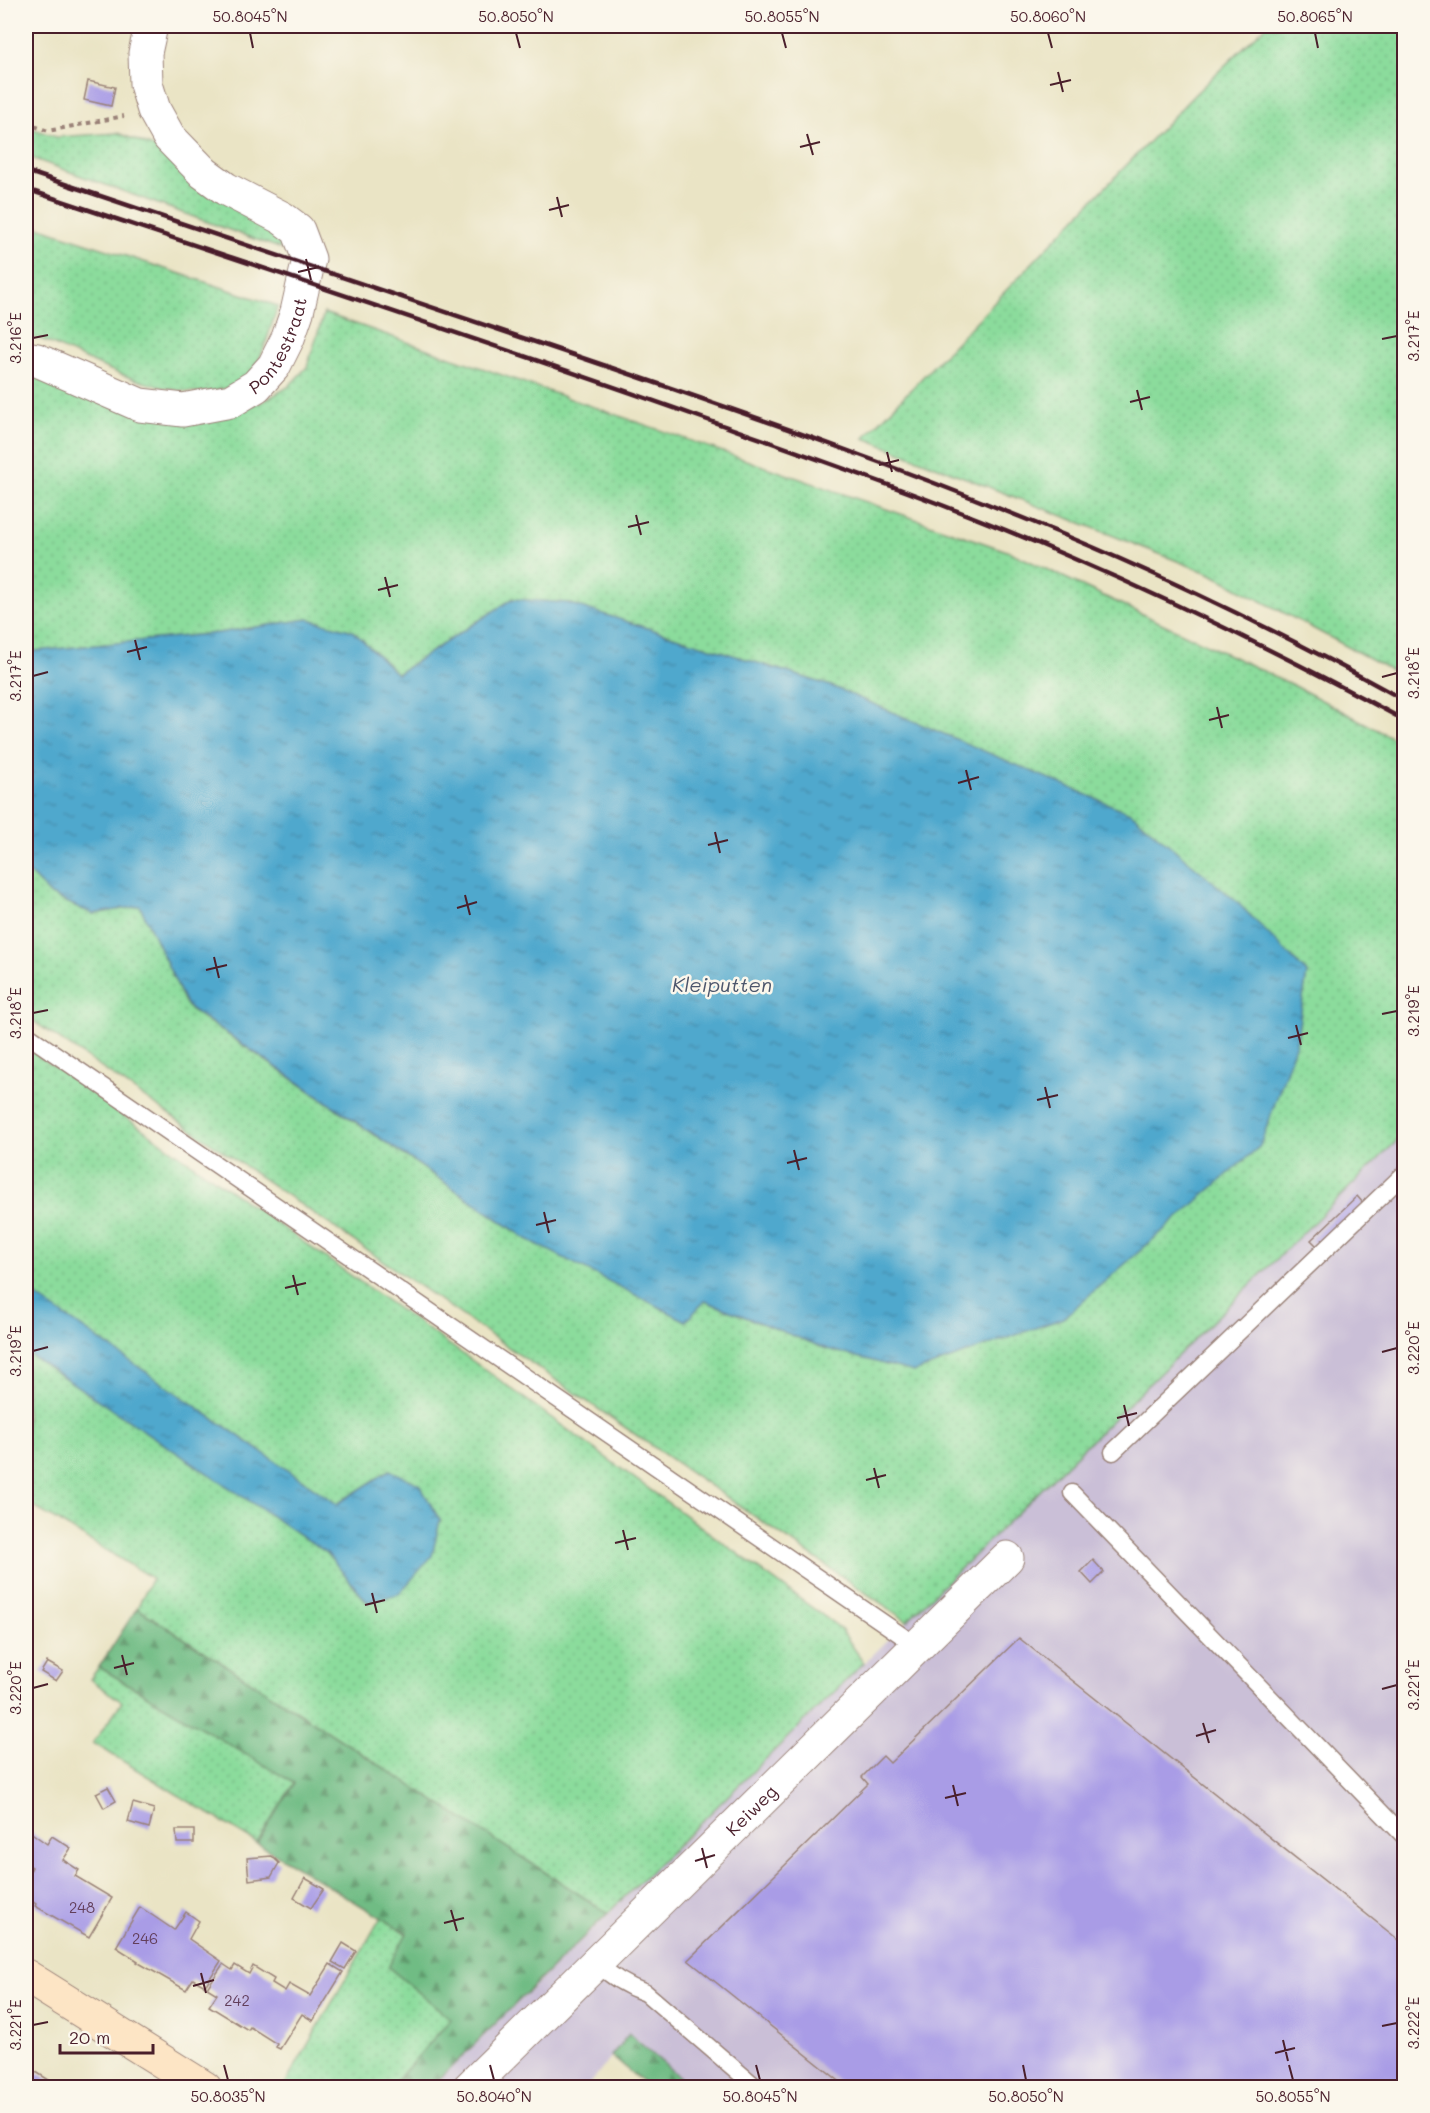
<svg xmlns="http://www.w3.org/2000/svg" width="1430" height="2113" font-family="Mali,sans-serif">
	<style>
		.industrial { fill: #cabfd7 }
		.grass { fill: url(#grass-dots); stroke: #6a7e64; stroke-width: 1.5 }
		.forest { fill: url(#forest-firs); stroke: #5d6e58; stroke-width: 1.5 }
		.water { fill: url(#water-ripples); stroke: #4d647c; stroke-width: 1.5 }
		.building { fill: #a99ce6 }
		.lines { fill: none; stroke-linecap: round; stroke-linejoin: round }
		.lane-casing { stroke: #9a8278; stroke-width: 19 }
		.street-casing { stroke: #9a8278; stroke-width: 35 }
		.secondary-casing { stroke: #9a8278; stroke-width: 35 }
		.path { stroke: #9a8278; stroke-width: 4; stroke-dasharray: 4.5 4.5; stroke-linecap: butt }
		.lane { stroke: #fff; stroke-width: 16 }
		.street { stroke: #fff; stroke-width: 33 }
		.secondary { stroke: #fde5c5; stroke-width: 33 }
		.rail { stroke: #4a1f2b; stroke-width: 4.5 }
		.ticks { fill: none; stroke: #4a1f2b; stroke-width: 2 }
		.labels { text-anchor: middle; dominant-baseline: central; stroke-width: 5; stroke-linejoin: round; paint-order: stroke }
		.number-label { font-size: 15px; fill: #623e5a }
		.street-label { font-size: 18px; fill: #4a1f2b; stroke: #fbf7ec }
		.water-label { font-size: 20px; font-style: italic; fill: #4c566c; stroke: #fbf7ec }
		.neatline { fill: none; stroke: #4a1f2b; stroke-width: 2 }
		.ticks-label { font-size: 15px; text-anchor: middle; fill: #4a1f2b }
	</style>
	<defs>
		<pattern id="grass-dots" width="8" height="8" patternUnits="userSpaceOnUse" patternTransform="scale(1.5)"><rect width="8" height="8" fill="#8bdc9c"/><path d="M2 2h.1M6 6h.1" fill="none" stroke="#79bc87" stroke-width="1.8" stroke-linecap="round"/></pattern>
		<pattern id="forest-firs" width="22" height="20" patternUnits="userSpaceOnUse" patternTransform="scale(1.5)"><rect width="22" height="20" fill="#70bc84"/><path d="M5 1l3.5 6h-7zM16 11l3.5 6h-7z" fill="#5e986c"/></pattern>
		<pattern id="water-ripples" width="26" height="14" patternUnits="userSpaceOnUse" patternTransform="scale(1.5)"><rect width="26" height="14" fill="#50a8cd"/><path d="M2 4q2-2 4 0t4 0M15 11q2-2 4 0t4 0" fill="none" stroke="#4488a7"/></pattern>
	</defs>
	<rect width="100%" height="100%" fill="#fbf7ec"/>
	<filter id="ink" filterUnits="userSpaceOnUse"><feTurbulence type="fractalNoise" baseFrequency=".0167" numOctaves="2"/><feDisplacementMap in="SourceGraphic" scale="12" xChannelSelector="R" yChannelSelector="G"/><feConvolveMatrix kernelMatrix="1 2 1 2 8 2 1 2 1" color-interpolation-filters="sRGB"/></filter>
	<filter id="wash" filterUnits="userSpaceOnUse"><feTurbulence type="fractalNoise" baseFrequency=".008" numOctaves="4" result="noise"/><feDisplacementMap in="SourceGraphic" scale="24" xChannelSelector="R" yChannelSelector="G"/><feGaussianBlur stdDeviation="1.35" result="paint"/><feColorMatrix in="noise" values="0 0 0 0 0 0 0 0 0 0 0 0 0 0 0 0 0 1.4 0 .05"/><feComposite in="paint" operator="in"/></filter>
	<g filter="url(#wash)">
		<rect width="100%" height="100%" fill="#eae4c5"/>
		<!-- industrial -->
		<path class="industrial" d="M1404 1134V2087H691L629 2035 587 2087 431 2088Z"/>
		<!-- grass -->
		<g class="grass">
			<path d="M1266 26H1404V677L1213 575 864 438 1194 95Z"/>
			<path d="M26 126 56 137 118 133 158 149 255 213 287 242V251L26 156Z"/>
			<path d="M26 223 278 306C271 325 262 363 248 377 245 380 239 382 236 384 184 412 91 361 41 339L26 338Z"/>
			<path d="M324 313 1010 552 1295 686 1404 744V1134L907 1621 26 1016V870L51 895 93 914 140 906 187 1007 527 1239 705 1301 827 1349 1296 1043 1307 973 1235 901 1132 814 831 686 568 603 512 599 397 674 353 631 308 619 218 633 26 652V369L210 419 264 401 288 387 307 367Z"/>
			<path d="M26 1047 494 1376 840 1628 864 1663 608 1913 137 1608 152 1578 26 1502V1352L327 1553 366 1601 390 1470 337 1504 26 1289Z"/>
			<path d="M99 1667 295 1783 257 1843 93 1743 122 1702 90 1679Z"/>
			<path d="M381 1917 407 1934 389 1967 451 2019 391 2087 283 2088Z"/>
		</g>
		<!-- forest -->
		<g class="forest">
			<path d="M137 1608 608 1913 431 2087H391L451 2019 388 1967 407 1933 257 1843 294 1783 99 1667Z"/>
			<path d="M629 2034 691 2087H648L611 2056Z"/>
		</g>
		<!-- water -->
		<g class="water">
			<path d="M512 599 568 603 831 686 1132 814 1236 901 1307 973 1296 1043 1260 1146 1063 1318 914 1372 827 1349 705 1301 686 1321 527 1239 187 1006 140 906 93 914 51 895 26 870V652L218 633 308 619 353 631 397 674Z"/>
			<path d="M26 1289 337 1504 390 1470 419 1484 440 1520 432 1556 399 1594 367 1602 327 1553 26 1352Z"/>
		</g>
		<g id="blocks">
			<!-- building -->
			<g class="building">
				<path d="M88 81 115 87 111 106 84 100Z"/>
				<path d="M1357 1196 1364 1204 1319 1248 1311 1240Z"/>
				<path d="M1093 1560 1104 1572 1092 1584 1081 1572Z"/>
				<path d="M1019 1638 1404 1944V2088H848L688 1960 868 1784 862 1777 883 1756 890 1763Z"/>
				<path d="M47 1662 63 1671 56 1681 41 1672Z"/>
				<path d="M108 1787 116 1801 104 1808 96 1793Z"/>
				<path d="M133 1803 154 1809 149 1828 128 1822Z"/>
				<path d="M26 1829 47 1844 52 1836 71 1848 63 1860 79 1870 75 1876 112 1898 89 1937 35 1906 36 1904 26 1897V1879L32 1867 26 1863Z"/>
				<path d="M176 1830H194V1843H177Z"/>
				<path d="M272 1856 279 1863 271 1877 249 1880 247 1858Z"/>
				<path d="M305 1878 324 1889 311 1908 294 1898Z"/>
				<path d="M140 1907 174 1930 186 1912 199 1921 189 1939 221 1961 205 1986 193 1979 186 1990 137 1962 138 1961 116 1947Z"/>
				<path d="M343 1943 356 1951 345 1969 332 1962Z"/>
				<path d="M223 1964 232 1970 235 1965 249 1974 253 1966 274 1979 272 1983 285 1991 289 1984 310 1996 330 1964 343 1972 313 2021 302 2014 280 2049 276 2047 277 2044 250 2027 248 2030 209 2006 217 1994 207 1988Z"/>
				<path d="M36 2072 60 2087 63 2083 71 2088H27Z"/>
			</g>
		</g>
	</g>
	<g filter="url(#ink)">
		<use href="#blocks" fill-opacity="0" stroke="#9a8278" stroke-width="1.5"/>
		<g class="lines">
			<!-- lane casing -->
			<g class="lane-casing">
				<g id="lane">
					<path d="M26 1034 917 1646"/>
					<path d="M1113 1452 1404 1174"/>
					<path d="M1072 1493 1404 1836"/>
					<path d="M596 1962C611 1977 626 1986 646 1993L757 2088"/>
				</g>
			</g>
			<!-- street casing -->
			<g class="street-casing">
				<g id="street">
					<path id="s1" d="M26 358 37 360 140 405 183 410 231 401 256 386 274 366 288 338 297 312 309 259 298 230 282 218 226 189 204 173 169 137 154 110 146 84 145 53 151 26"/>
					<path id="s2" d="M469 2088 1007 1558"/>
				</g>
			</g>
			<!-- secondary casing -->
			<g class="secondary-casing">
				<path id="secondary" d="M26 1976 205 2088"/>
			</g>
			<!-- path -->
			<path class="path" d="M26 123 48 131 124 116"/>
			<!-- lane -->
			<use href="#lane" class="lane"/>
			<!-- street -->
			<use href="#street" class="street"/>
			<!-- secondary -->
			<use href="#secondary" class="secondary"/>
			<!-- rail -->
			<g class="rail">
				<path d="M26 171C199 230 373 287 547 346 740 411 932 477 1118 558 1216 601 1311 649 1404 700"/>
				<path d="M26 189C251 264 477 338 702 418 826 462 950 505 1070 557 1184 606 1295 661 1404 720"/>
			</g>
		</g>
	</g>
	<!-- ticks -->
	<path class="ticks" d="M250 33 253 48M516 33 520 48M782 33 786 48M1048 33 1052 48M1315 33 1318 48M1058 72 1063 92M1050 85 1071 80M807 134 813 155M800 147 820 142M557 197 562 217M549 210 569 205M306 259 311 280M298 272 319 267M33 338 48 335M1382 339 1397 336M1137 390 1142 410M1130 402 1150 397M887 452 892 472M879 465 899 460M636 515 641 535M628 527 649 522M385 577 390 597M378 590 398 585M135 640 140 660M127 652 147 647M33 676 48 672M1382 677 1397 673M1217 707 1222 728M1209 720 1229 715M966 770 971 790M958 783 979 777M715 832 720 853M708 845 728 840M465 895 470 915M457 908 477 902M214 957 219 978M206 970 227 965M33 1013 48 1010M1382 1014 1397 1011M1296 1025 1301 1045M1288 1038 1308 1033M1045 1087 1050 1108M1037 1100 1058 1095M794 1150 799 1170M787 1163 807 1158M544 1212 549 1233M536 1225 556 1220M293 1275 298 1295M285 1288 306 1283M33 1351 48 1347M1382 1352 1397 1348M1124 1405 1129 1426M1117 1418 1137 1413M874 1468 879 1488M866 1480 886 1475M623 1530 628 1550M615 1543 636 1538M372 1593 377 1613M365 1605 385 1600M122 1655 127 1675M114 1668 134 1663M33 1688 48 1684M1382 1689 1397 1685M1203 1723 1209 1743M1196 1736 1216 1730M953 1785 958 1806M945 1798 966 1793M702 1848 707 1868M695 1861 715 1855M451 1910 457 1931M444 1923 464 1918M201 1973 206 1993M193 1986 214 1980M33 2025 48 2022M1382 2026 1397 2023M1283 2040 1288 2061M1275 2053 1295 2048M224 2065 228 2080M490 2065 494 2080M756 2065 760 2080M1023 2065 1026 2080M1289 2065 1293 2080"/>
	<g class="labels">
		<!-- number labels -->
		<g class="number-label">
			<text x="82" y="1907">248</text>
			<text x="145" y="1938">246</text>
			<text x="237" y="2000">242</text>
		</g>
		<!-- street labels -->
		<g class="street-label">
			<text stroke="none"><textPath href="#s1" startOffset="292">Pontestraat</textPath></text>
			<text stroke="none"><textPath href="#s2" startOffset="396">Keiweg</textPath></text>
		</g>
		<!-- water labels -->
		<g class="water-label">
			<text x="722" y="984">Kleiputten</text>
		</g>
	</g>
	<!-- margin -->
	<rect width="1430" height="2113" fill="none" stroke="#fbf7ec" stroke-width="66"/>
	<!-- scale -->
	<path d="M60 2044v9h93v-9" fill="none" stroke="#4a1f2b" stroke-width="3"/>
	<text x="69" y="2044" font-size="18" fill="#4a1f2b" stroke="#fbf7ec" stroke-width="4.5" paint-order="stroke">20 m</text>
	<rect x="33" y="33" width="1364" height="2047" class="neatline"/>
	<g class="ticks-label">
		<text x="250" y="22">50.8045°N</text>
		<text x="516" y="22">50.8050°N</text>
		<text x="782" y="22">50.8055°N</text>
		<text x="1048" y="22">50.8060°N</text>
		<text x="1315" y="22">50.8065°N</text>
		<text transform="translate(1414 336) rotate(-90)" y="5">3.217°E</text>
		<text transform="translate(16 338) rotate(-90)" y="5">3.216°E</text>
		<text transform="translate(1414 673) rotate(-90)" y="5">3.218°E</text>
		<text transform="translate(16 676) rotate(-90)" y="5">3.217°E</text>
		<text transform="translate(1414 1011) rotate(-90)" y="5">3.219°E</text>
		<text transform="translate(16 1013) rotate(-90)" y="5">3.218°E</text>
		<text transform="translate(1414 1348) rotate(-90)" y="5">3.220°E</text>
		<text transform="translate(16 1351) rotate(-90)" y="5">3.219°E</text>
		<text transform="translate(1414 1685) rotate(-90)" y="5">3.221°E</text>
		<text transform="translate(16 1688) rotate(-90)" y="5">3.220°E</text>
		<text transform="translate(1414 2023) rotate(-90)" y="5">3.222°E</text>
		<text transform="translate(16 2025) rotate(-90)" y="5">3.221°E</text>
		<text x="228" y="2102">50.8035°N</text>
		<text x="494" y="2102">50.8040°N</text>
		<text x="760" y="2102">50.8045°N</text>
		<text x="1026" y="2102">50.8050°N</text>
		<text x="1293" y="2102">50.8055°N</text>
	</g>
</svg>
